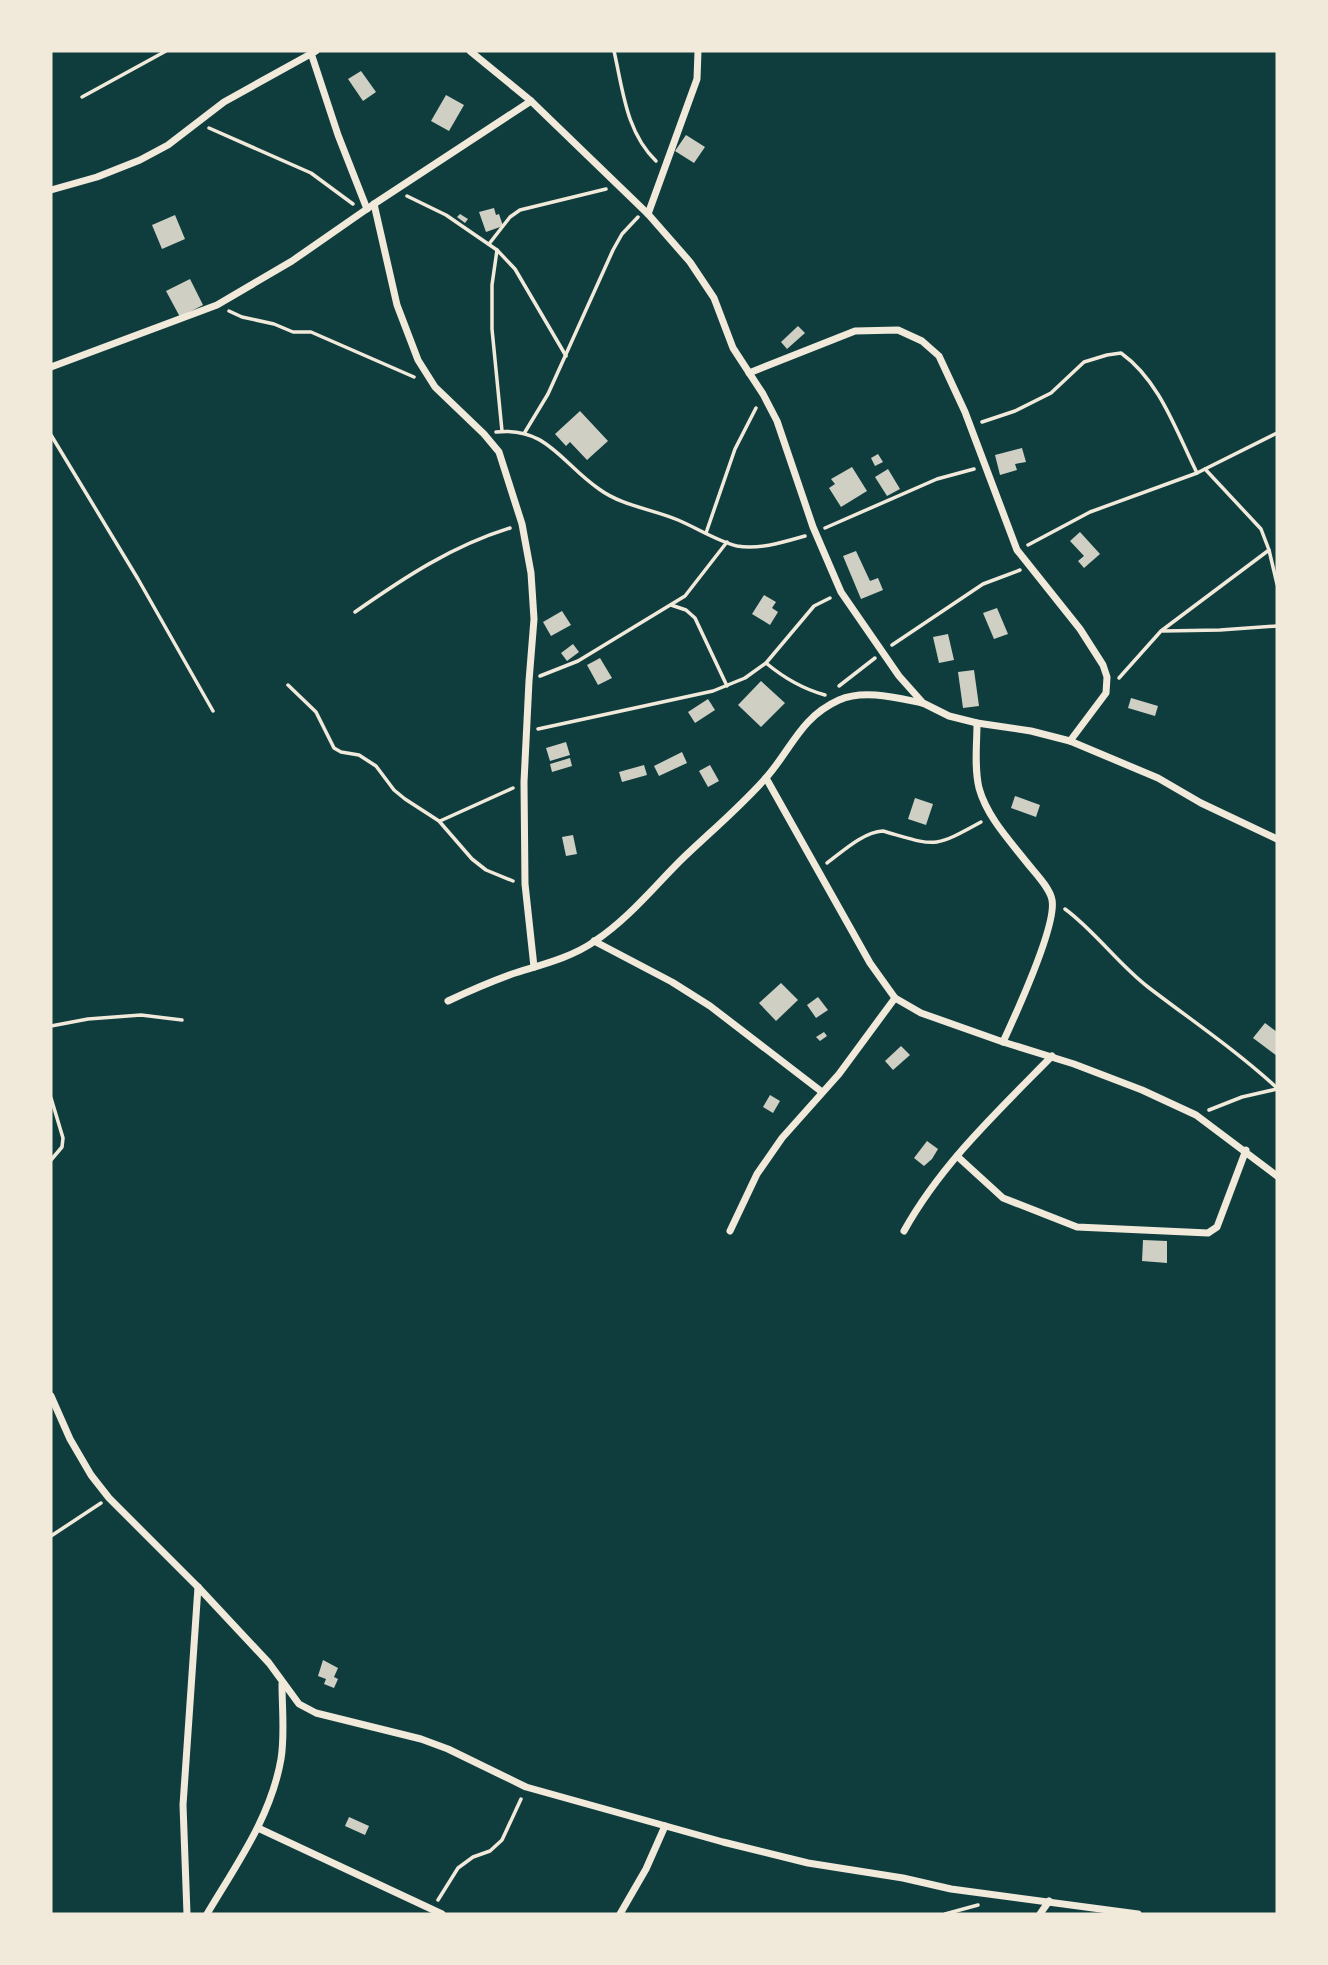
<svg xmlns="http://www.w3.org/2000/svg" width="1328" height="1965" font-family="Karla,sans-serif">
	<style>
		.building { fill: #cfcfc3 }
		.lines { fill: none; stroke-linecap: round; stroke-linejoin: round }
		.path { stroke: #f1e9da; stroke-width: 3.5 }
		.minor { stroke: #f1e9da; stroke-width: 7 }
	</style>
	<rect width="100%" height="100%" fill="#0f3d3e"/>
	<!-- building -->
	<g class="building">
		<path d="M361 71 376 92 363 101 348 79Z"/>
		<path d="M446 95 464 105 449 131 431 121Z"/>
		<path d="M686 135 705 147 694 163 675 151Z"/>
		<path d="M494 208 496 215 499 214 503 226 486 232 479 212Z"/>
		<path d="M460 214 468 219 465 223 457 217Z"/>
		<path d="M175 215 185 239 162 249 152 225Z"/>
		<path d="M190 279 203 305 180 317 166 291Z"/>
		<path d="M798 326 805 333 787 349 781 342Z"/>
		<path d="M580 411 608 441 587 460 570 442 566 446 555 434Z"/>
		<path d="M1022 448 1026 462 1015 464 1017 470 1000 475 995 455Z"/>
		<path d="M878 454 883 462 875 466 871 458Z"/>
		<path d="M852 467 867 491 841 507 829 488 835 484 831 479Z"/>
		<path d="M888 469 900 489 887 496 875 477Z"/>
		<path d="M1080 532 1100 554 1084 568 1078 561 1084 556 1070 541Z"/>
		<path d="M856 551 870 581 878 578 883 590 861 599 843 556Z"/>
		<path d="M764 595 776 602 772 608 778 612 770 625 752 614Z"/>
		<path d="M997 608 1008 634 994 639 983 613Z"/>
		<path d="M562 611 571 625 551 636 543 622Z"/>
		<path d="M948 634 954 660 939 663 933 637Z"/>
		<path d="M573 644 579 652 567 661 561 653Z"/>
		<path d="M600 658 612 678 598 685 587 665Z"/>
		<path d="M974 670 979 706 963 708 958 672Z"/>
		<path d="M761 681 785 703 761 727 738 705Z"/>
		<path d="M1131 698 1158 706 1155 716 1128 708Z"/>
		<path d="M708 699 715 710 695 723 688 712Z"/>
		<path d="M566 742 570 755 550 761 546 748Z"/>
		<path d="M682 752 687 763 659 776 654 766Z"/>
		<path d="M570 758 572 766 552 772 550 764Z"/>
		<path d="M644 765 647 775 622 782 619 772Z"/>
		<path d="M710 765 719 781 708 787 699 771Z"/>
		<path d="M1015 796 1040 805 1036 817 1011 808Z"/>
		<path d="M915 798 933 804 926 825 908 819Z"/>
		<path d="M573 835 577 854 566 856 562 837Z"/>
		<path d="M781 983 798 1000 776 1021 759 1003Z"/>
		<path d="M818 997 828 1010 816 1018 807 1005Z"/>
		<path d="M1265 1023 1277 1032V1056L1253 1038Z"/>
		<path d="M824 1032 827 1036 820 1041 816 1037Z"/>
		<path d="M901 1046 910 1055 893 1070 885 1061Z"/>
		<path d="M770 1095 780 1101 773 1113 763 1107Z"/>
		<path d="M927 1141 938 1149 932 1159 924 1166 914 1158Z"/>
		<path d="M1143 1240 1167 1241V1263L1142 1261Z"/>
		<path d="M323 1660 338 1668 334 1677 338 1679 334 1688 324 1684 326 1679 318 1676Z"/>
		<path d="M349 1817 369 1826 365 1835 345 1826Z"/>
	</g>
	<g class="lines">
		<!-- path -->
		<g class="path">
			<path d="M614 51C623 90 626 132 656 161"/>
			<path d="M82 97 166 51"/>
			<path d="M209 128 311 173 353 204"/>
			<path d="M407 196 446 215 497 250 515 269 566 356"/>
			<path d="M489 244 510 217 520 210 606 189"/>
			<path d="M497 250 492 285V329L502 431"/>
			<path d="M229 311 242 317 274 324 293 332H311L414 377"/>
			<path d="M982 422 1015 411 1051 393 1084 362 1107 355 1121 353C1160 381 1176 431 1197 473"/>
			<path d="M496 432C547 426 562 464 599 489 622 506 652 509 678 520 697 528 717 541 737 546 759 550 784 542 805 536"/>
			<path d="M525 432 548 394 613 250 622 234 638 217"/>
			<path d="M51 435 138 579 213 711"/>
			<path d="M1205 469 1261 529 1269 550 1277 584"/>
			<path d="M825 528 937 479 974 469"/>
			<path d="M706 533 735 449 756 408"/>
			<path d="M1028 545 1090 512 1197 473 1277 433"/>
			<path d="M671 605 686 610 695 618 727 686"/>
			<path d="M355 612C405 577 452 546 510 528"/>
			<path d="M1163 631 1220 630 1277 626"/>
			<path d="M892 645 983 584 1020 570"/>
			<path d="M766 663C784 678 803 689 825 695"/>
			<path d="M540 676 578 661 685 596 727 542"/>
			<path d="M1119 678 1161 631 1269 550"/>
			<path d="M288 685 316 712 334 748 341 752 359 755 376 766 394 790 405 799 439 821 472 859 486 870 513 881"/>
			<path d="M839 686 875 658"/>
			<path d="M538 729 713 691 745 678 766 663 814 606 830 598"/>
			<path d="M440 821 513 788"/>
			<path d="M827 863C842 852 863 832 883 831 936 846 932 849 981 822"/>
			<path d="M1065 909C1095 931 1118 964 1148 987 1191 1020 1237 1051 1277 1088"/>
			<path d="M51 1026 88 1019 141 1015 182 1020"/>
			<path d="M51 1098 63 1138 62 1147 51 1160"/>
			<path d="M1209 1110 1242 1097 1277 1089"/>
			<path d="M51 1536 101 1503"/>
			<path d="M438 1900 458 1868 473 1857 490 1851 502 1840 521 1799"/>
			<path d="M945 1914 978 1905"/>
		</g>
		<!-- minor -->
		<g class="minor">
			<path d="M470 51 531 101 648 214 690 262 714 298 733 348 763 394 777 421 813 527 841 592 899 676 923 703 949 716 977 723 1031 731 1070 741 1158 778 1201 803 1277 839"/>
			<path d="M311 53 338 135 367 209"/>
			<path d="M51 190 97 177 140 160 168 145 224 102 316 51"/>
			<path d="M374 204 397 305 418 360 435 387 484 434 499 452 522 524 531 573 534 619 529 681 524 782 525 884 534 967"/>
			<path d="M648 214 697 79 698 51"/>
			<path d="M51 367 217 305 292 261 374 204 531 101"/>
			<path d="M749 373 855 331 898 330 922 341 939 356 965 412 1017 550 1080 629 1103 665 1107 677 1106 693 1070 741"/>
			<path d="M977 723C977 744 974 767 979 788 987 817 1010 841 1028 864 1036 874 1050 888 1052 900 1057 925 1015 1016 1003 1042"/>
			<path d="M766 778 870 963 895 998 921 1013 1003 1042 1074 1064 1142 1090 1196 1115 1277 1176"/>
			<path d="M594 941 672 982 710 1006 822 1092"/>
			<path d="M448 1001C469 991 490 982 512 974 540 965 571 958 595 941 628 919 653 888 680 861 708 834 738 809 764 780 791 751 799 718 839 700 864 689 897 698 922 703"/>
			<path d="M957 1156 1003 1198 1077 1227 1208 1233 1217 1227 1246 1150"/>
			<path d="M730 1231 757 1174 782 1138 839 1074 895 998"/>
			<path d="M904 1231C941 1164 999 1110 1052 1056"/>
			<path d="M51 1396 70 1439 91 1475 109 1498 198 1587 269 1663 299 1704 316 1713 421 1739 448 1749 526 1787 723 1842 808 1863 903 1878 951 1889 1138 1914"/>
			<path d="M258 1828 442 1914"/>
			<path d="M187 1914 183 1805 198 1587"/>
			<path d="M207 1914C236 1865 271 1817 281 1759 285 1735 282 1708 282 1684"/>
			<path d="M620 1914 646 1869 665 1826"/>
			<path d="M1040 1914 1049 1901"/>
		</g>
	</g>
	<!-- border -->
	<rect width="1328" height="1965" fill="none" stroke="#f1e9da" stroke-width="105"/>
</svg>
